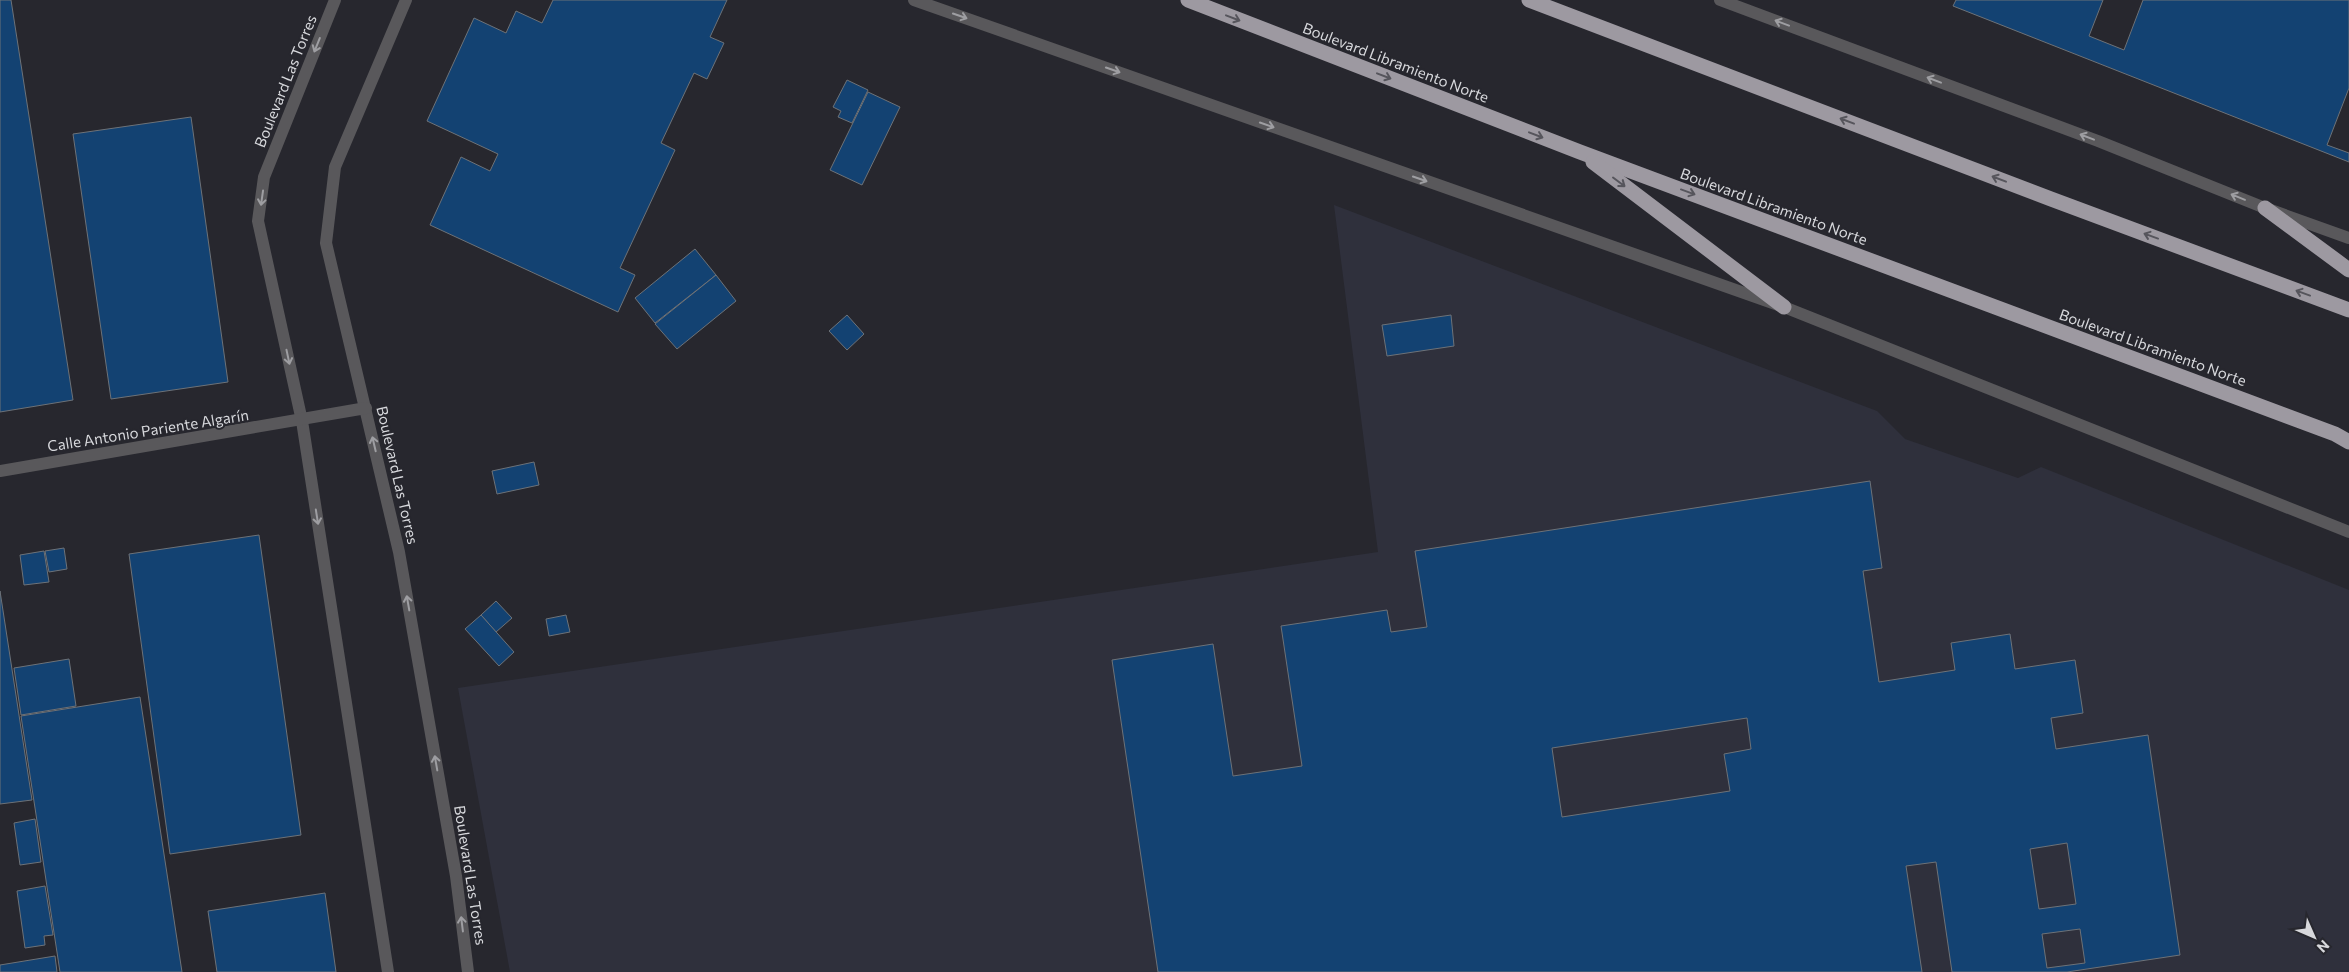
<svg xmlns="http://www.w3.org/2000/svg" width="2349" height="972" font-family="Commissioner,sans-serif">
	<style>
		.built { fill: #2f303c }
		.building { fill: #134272; stroke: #6d7278; fill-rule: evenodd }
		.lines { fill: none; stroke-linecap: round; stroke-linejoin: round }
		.minor { stroke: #59585b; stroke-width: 12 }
		.highway { stroke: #9d99a1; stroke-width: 15 }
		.oneway { stroke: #9e9ea2 }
		.oneway2 { stroke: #56555c }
		.labels { text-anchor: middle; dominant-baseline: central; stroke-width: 4; stroke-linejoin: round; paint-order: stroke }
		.street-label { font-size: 15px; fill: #d7d8dc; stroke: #27272e }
	</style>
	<rect width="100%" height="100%" fill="#27272e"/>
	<!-- built -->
	<path class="built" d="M1334 205 1877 411 1905 439 2018 478 2041 467 2349 590V972H510L458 688 1378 552Z"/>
	<!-- building -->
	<g class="building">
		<path d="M0 0H11L73 400 0 412Z"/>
		<path d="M553 0H727L710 37 724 43 707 79 694 73 661 143 675 150 620 268 635 275 618 312 430 225 461 157 490 171 498 154 427 121 474 18 506 33 516 11 542 23Z"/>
		<path d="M1956 0H2103L2089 36 2124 50 2143 0H2349V88L2327 145 2349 153V162L1953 6Z"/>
		<path d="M847 80 868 90 852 123 838 117 841 111 833 107Z"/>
		<path d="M868 92 900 107 862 185 830 170Z"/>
		<path d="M191 117 228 382 111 399 73 134Z"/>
		<path d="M695 249 716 275 655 323 635 298Z"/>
		<path d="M716 275 736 301 677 349 655 324Z"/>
		<path d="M847 315 864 334 847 350 829 331Z"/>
		<path d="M1451 315 1454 346 1387 356 1382 325Z"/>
		<path d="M534 462 539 485 497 494 492 471Z"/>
		<path d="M1870 481 1882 568 1863 571 1879 682 1955 670 1951 643 2010 634 2015 669 2075 660 2083 713 2051 718 2056 749 2148 735 2180 955 2067 972H1952L1936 862 1906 866 1922 972H1158L1112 660 1213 644 1233 776 1302 766 1281 626 1387 610 1391 632 1427 627 1415 551ZM1747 718 1751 749 1724 754 1730 791 1562 817 1552 748ZM2067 843 2076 904 2039 909 2030 849ZM2080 929 2085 963 2047 968 2042 934Z"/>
		<path d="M259 535 301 835 170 854 129 554Z"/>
		<path d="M64 548 67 569 49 572 45 551Z"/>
		<path d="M44 551 49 582 24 585 20 555Z"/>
		<path d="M0 591 32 800 0 804Z"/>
		<path d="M496 601 512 618 496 632 481 615Z"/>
		<path d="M481 615 514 652 499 666 465 629Z"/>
		<path d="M566 615 570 632 549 636 546 619Z"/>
		<path d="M69 659 76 706 21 715 14 668Z"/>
		<path d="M140 697 182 972H60L21 716Z"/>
		<path d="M35 819 41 862 20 865 14 823Z"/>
		<path d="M45 886 53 935 44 936 45 945 25 948 17 891Z"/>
		<path d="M325 893 336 972H217L208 911Z"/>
		<path d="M55 956 57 972H0V965Z"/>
	</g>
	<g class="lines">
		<!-- minor -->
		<g class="minor">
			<path d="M335 0 264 177 258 221 302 421 388 972"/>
			<path d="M406 0 335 167 326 243 399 552 456 876 468 972"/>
			<path d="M914 0 1784 307 2349 532"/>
			<path d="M1720 0 2098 141 2265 208 2349 238"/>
			<path d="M0 471 366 408"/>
		</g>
		<!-- highway -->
		<g class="highway">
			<path d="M1188 0 1580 152 2335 434 2349 442"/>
			<path d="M1529 0 2051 199 2349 310"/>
			<path d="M1593 162 1784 307"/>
			<path d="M2265 208 2349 270"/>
		</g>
	</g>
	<!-- one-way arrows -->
	<defs><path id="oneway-shaft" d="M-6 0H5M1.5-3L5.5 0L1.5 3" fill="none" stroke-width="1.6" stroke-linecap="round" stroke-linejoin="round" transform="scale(1.25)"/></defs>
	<g class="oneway">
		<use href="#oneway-shaft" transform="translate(960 16) rotate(19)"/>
		<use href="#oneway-shaft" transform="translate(1782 23) rotate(-159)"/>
		<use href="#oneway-shaft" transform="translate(317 45) rotate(112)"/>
		<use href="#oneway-shaft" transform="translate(1113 70) rotate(19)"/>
		<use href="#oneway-shaft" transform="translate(1934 80) rotate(-159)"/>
		<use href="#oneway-shaft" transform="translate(1267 125) rotate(19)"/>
		<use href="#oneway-shaft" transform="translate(2087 137) rotate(-159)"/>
		<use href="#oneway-shaft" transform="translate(1420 179) rotate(19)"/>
		<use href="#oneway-shaft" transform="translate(2238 197) rotate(-158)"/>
		<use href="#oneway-shaft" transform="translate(262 198) rotate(98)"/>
		<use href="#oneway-shaft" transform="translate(288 357) rotate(78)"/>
		<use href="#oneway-shaft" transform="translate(374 444) rotate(-103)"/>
		<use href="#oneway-shaft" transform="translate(317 517) rotate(81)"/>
		<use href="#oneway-shaft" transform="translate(408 603) rotate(-100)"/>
		<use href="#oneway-shaft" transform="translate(436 763) rotate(-100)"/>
		<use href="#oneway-shaft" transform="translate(462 924) rotate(-97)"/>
	</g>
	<g class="oneway2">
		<use href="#oneway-shaft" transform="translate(1233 18) rotate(21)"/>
		<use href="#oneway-shaft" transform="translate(1384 76) rotate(21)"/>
		<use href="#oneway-shaft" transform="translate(1847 121) rotate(-159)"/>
		<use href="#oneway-shaft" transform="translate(1536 135) rotate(21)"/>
		<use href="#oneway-shaft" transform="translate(1999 179) rotate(-159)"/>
		<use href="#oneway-shaft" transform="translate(1619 182) rotate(37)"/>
		<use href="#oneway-shaft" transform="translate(1688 192) rotate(20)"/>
		<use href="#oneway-shaft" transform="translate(2151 236) rotate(-160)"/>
		<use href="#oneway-shaft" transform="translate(2303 293) rotate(-160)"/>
	</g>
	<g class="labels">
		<!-- street labels -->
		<g class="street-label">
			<text transform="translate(1396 62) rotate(21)">Boulevard Libramiento Norte</text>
			<text transform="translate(285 81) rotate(-68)">Boulevard Las Torres</text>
			<text transform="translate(1774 206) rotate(20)">Boulevard Libramiento Norte</text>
			<text transform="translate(2153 347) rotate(20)">Boulevard Libramiento Norte</text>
			<text transform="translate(148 430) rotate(-9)">Calle Antonio Pariente Algarín</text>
			<text transform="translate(398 475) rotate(77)">Boulevard Las Torres</text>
			<text transform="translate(471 875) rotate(81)">Boulevard Las Torres</text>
		</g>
	</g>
	<!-- north arrow -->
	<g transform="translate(2314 937) rotate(135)" stroke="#27272e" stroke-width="4" paint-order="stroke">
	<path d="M0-4L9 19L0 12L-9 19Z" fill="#d7d8dc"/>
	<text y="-8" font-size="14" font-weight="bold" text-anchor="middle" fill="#d7d8dc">N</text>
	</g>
</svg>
